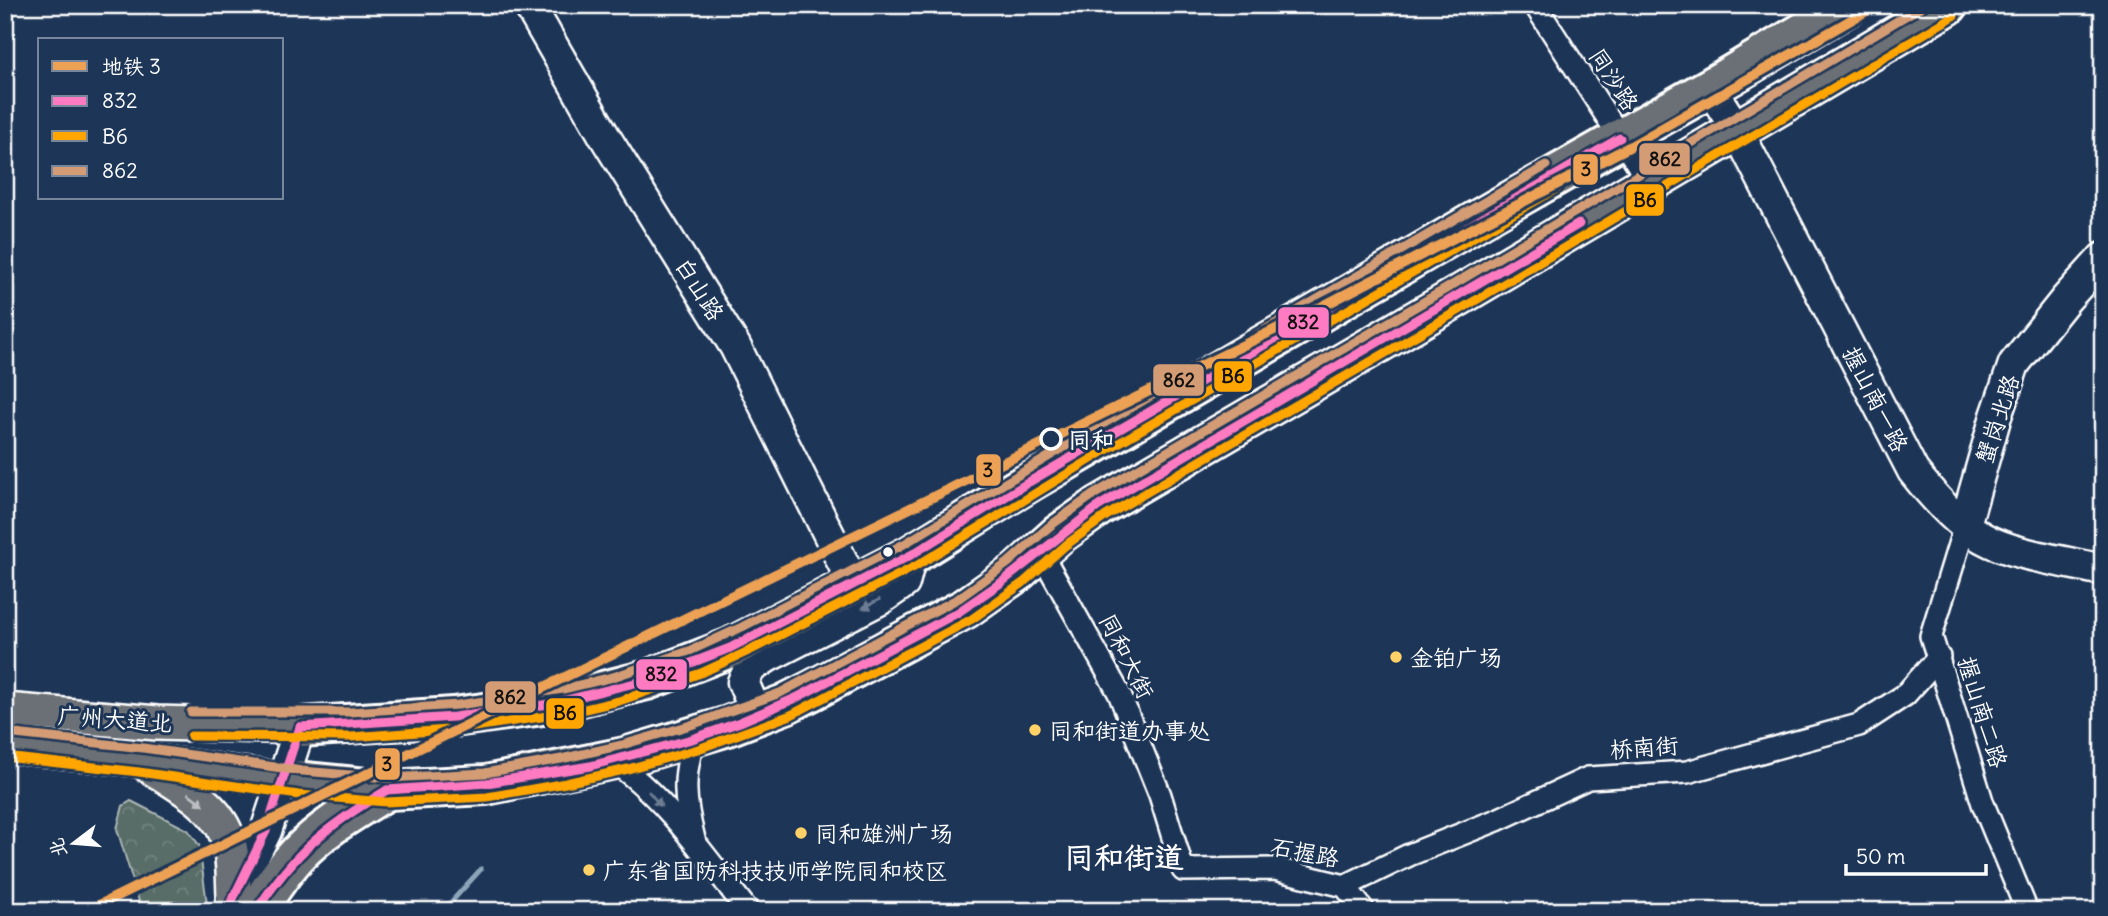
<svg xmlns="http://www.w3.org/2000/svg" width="2108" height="916" font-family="Delius,'LXGW WenKai TC',sans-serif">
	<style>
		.park { fill: url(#park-crowns); stroke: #acb6b4; stroke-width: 2 }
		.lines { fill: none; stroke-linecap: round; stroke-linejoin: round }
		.stream { stroke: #8ca5b8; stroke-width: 5 }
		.street-casing { stroke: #fff; stroke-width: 26 }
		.secondary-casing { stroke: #fff; stroke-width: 35 }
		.primary-casing { stroke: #fff; stroke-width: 38 }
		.highway-casing { stroke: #fff; stroke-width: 44 }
		.street { stroke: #1d3557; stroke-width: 21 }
		.secondary { stroke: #1d3557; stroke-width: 30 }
		.primary { stroke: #6b6f75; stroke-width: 33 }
		.highway { stroke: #6b6f75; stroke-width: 38 }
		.bus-1-casing { stroke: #1d3557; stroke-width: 14 }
		.bus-2-casing { stroke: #1d3557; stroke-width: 14 }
		.bus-3-casing { stroke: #1d3557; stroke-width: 14 }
		.bus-1 { stroke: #fe7ac1; stroke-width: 9 }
		.bus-2 { stroke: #ffa500; stroke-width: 9 }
		.bus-3 { stroke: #d39c74; stroke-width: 9 }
		.metro-1-casing { stroke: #1d3557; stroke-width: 16 }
		.metro-1 { stroke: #eca154; stroke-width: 10 }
		.oneway { fill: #6c7c92 }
		.oneway2 { fill: #bcbec1 }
		.stop-dot { fill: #1d3557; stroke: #fff; stroke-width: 3.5 }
		.bus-dot { fill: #fff; stroke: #1d3557; stroke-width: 2.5 }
		.poi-dot { fill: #ffd166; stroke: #1d3557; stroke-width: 2.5 }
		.labels { text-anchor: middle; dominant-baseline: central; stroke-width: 6; stroke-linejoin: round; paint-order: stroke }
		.street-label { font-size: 23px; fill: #fff; stroke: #1d3557 }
		.stop-label { font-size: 23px; font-weight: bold; fill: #fff; stroke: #1d3557; text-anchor: start }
		.poi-label { font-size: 23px; fill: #fff; stroke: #1d3557; text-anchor: start }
		.district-label { font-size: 30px; font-weight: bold; fill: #fff; stroke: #1d3557 }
		.line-badge { stroke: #1d3557; stroke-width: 2.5 }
		.pale-badge-label { font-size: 19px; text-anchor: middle; font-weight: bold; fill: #111 }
	</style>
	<defs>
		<pattern id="park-crowns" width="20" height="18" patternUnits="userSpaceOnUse" patternTransform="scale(1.75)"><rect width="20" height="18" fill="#596d68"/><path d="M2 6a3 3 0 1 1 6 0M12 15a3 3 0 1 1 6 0" fill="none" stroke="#72837f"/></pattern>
	</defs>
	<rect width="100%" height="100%" fill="#1d3557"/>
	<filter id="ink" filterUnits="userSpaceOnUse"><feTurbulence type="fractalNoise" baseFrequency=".0143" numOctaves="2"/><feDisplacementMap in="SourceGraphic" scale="14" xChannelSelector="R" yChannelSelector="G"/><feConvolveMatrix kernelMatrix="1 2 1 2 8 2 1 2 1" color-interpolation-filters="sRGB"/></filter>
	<g filter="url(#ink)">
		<!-- park -->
		<path class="park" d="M131 801 188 830 199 845 207 904 202 911H142L117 829 123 806Z"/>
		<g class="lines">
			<!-- stream -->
			<path class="stream" d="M443 911 481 869"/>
			<!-- street casing -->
			<g class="street-casing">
				<g id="street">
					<path d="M1535 5 1649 182"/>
					<path d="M1965 525 1931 636 1983 804 2027 911"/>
					<path d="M1040 551 1119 693 1160 795 1183 870 1275 869 1345 886 1364 911"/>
					<path d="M610 760C661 791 710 863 748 911"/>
					<path d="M694 839C684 800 682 776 695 737"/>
					<path d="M1345 886 1409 855 1497 820 1588 778 1687 772 1859 725 1905 695 1939 657"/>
				</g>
			</g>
			<!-- secondary casing -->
			<g class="secondary-casing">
				<g id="secondary">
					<path d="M529 5 605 137 735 346 853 583"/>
					<path d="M1710 88 1737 130 1913 471C1931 494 1956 523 1983 538 2013 555 2068 562 2103 570"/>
					<path d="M1965 525 1996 416 2014 364 2066 299 2103 258"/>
					<path d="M757 715 743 682 750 668 767 657 881 599 904 583 911 555"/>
					<path d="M231 902 266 831 300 727"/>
				</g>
			</g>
			<!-- primary casing -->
			<g class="primary-casing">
				<g id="primary">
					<path d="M5 710 157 723 300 727"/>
					<path d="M5 745 141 760 284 780"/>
					<path d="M145 763C173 782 215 802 227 836 234 855 233 877 234 896"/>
				</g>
			</g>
			<!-- highway casing -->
			<g class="highway-casing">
				<g id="highway">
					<path d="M300 727 454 717 550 704 647 680 730 648 911 555 1029 482 1495 210 1710 88 1849 5"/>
					<path d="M284 780 387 790 486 785 625 757 728 726 785 704 813 690 966 608 1016 573 1058 535 1099 506 1450 301 1948 5"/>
					<path d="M256 911C269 891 282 871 298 854 324 827 356 809 387 790"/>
				</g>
			</g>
			<!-- street -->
			<use href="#street" class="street"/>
			<!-- secondary -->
			<use href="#secondary" class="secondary"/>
			<!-- primary -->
			<use href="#primary" class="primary"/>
			<!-- highway -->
			<use href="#highway" class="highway"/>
			<!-- bus-1 casing -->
			<g class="bus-1-casing">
				<g id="bus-1">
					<path d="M300 727 454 717 550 704 647 680 730 648 911 555 1029 482 1620 138"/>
					<path d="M387 790 487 783 590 766 692 739 740 722 796 698 957 613 1002 582 1099 506 1579 224"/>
					<path d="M227 911 266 831 300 727"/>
					<path d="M256 911C296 850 326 827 387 790"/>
				</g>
			</g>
			<!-- bus-2 casing -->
			<g class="bus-2-casing">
				<g id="bus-2">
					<path d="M191 736 351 737 461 729 568 713 619 701 701 673 753 649 916 566 1103 452 1558 188"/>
					<path d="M5 757 139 772 299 795 386 802 487 797 566 783 628 769 698 749 791 715 972 619 1023 583 1066 545 1106 516 1456 312 1954 16"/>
				</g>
			</g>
			<!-- bus-3 casing -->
			<g class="bus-3-casing">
				<g id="bus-3">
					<path d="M191 712H350L458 705 563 689 613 677 692 650 742 627 904 544 1091 431 1546 166"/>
					<path d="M6 733 143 748 302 771 387 778 485 773 561 759 622 745 691 725 780 693 959 598 1008 563 1050 526 1093 495 1444 290 1924 5"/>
				</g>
			</g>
			<!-- bus-1 -->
			<use href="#bus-1" class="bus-1"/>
			<!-- bus-2 -->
			<use href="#bus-2" class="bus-2"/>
			<!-- bus-3 -->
			<use href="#bus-3" class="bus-3"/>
			<!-- metro-1 casing -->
			<g class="metro-1-casing">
				<path id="metro-1" d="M87 911 1321 307 1629 147 1877 5"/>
			</g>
			<!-- metro-1 -->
			<use href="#metro-1" class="metro-1"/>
		</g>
		<!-- one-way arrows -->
		<defs><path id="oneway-solid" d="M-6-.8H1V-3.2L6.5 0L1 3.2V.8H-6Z" transform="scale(1.75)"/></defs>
		<g class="oneway">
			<use href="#oneway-solid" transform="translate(871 604) rotate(152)"/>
			<use href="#oneway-solid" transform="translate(655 799) rotate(49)"/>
		</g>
		<use class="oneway2" href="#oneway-solid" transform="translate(196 799) rotate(36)"/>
	</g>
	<!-- markers -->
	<circle class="stop-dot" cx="1051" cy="439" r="10"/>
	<circle class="bus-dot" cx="888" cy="552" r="6"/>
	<g class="poi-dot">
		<circle cx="1396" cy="657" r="7"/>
		<circle cx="1035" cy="730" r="7"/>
		<circle cx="801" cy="833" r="7"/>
		<circle cx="589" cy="870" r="7"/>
	</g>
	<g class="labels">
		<!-- street labels -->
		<g class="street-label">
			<text transform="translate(1614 79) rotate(57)">同沙路</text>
			<text transform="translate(700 289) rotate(58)">白山路</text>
			<text transform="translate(1876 399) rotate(63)">握山南一路</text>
			<text transform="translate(1997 419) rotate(-72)">蟹岗北路</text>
			<text transform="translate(1127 656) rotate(63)">同和大街</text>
			<text transform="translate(1983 712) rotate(73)">握山南二路</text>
			<text transform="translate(115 719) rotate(4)">广州大道北</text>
			<text transform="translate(1644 747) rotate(-4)">桥南街</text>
			<text transform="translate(1305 852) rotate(11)">石握路</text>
		</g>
		<!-- stop labels -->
		<g class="stop-label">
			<text x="1068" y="439">同和</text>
		</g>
		<!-- poi labels -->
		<g class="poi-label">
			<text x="1410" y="657">金铂广场</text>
			<text x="1049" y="730">同和街道办事处</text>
			<text x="815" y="833">同和雄洲广场</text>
			<text x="603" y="870">广东省国防科技技师学院同和校区</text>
		</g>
		<!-- district labels -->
		<g class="district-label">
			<text x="1124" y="857">同和街道</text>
		</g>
	</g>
	<g class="line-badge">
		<rect x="1638" y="142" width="53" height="34" rx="7" fill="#d39c74"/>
		<rect x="1572" y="153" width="27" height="33" rx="7" fill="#eca154"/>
		<rect x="1625" y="183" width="40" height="34" rx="7" fill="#ffa500"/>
		<rect x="1277" y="306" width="53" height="33" rx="7" fill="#fe7ac1"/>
		<rect x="1213" y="360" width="40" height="33" rx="7" fill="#ffa500"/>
		<rect x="1152" y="363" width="53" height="34" rx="7" fill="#d39c74"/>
		<rect x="975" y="453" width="27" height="34" rx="7" fill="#eca154"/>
		<rect x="635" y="658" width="53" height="33" rx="7" fill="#fe7ac1"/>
		<rect x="484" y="680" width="53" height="34" rx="7" fill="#d39c74"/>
		<rect x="545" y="697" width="40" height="33" rx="7" fill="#ffa500"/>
		<rect x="374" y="747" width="27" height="34" rx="7" fill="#eca154"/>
	</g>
	<g class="pale-badge-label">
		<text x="1665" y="166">862</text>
		<text x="1586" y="176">3</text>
		<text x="1645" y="207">B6</text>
		<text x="1303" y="329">832</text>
		<text x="1233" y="383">B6</text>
		<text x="1179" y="387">862</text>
		<text x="988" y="477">3</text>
		<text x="661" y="681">832</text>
		<text x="510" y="704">862</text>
		<text x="565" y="720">B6</text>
		<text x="387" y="771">3</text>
	</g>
	<!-- margin -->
	<rect width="2108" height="916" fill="none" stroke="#1d3557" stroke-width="28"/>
	<rect x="14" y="14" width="2080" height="888" fill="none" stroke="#fff" stroke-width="2.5" filter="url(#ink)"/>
	<!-- legend -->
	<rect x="38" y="38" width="245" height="161" fill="#1d3557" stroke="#77869a" stroke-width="2"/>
	<rect x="52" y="61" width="35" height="10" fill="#eca154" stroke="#77869a" stroke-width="2"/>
	<text x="102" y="74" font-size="21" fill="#ffffff">地铁 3</text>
	<rect x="52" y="96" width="35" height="10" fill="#fe7ac1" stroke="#77869a" stroke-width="2"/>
	<text x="102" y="108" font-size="21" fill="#ffffff">832</text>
	<rect x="52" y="131" width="35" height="10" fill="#ffa500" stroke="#77869a" stroke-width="2"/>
	<text x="102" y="144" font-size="21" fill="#ffffff">B6</text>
	<rect x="52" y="166" width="35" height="10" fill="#d39c74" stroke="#77869a" stroke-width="2"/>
	<text x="102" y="178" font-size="21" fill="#ffffff">862</text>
	<!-- north arrow -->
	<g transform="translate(74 843) rotate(254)" stroke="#1d3557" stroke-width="5" paint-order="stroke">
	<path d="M0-5L12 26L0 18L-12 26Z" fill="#ffffff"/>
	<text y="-10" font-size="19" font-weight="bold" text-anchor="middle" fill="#ffffff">北</text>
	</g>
	<!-- scale -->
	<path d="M1846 864v10h140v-10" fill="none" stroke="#ffffff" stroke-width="3.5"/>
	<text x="1856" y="864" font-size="21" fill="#ffffff" stroke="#1d3557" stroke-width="5" paint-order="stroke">50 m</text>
</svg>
